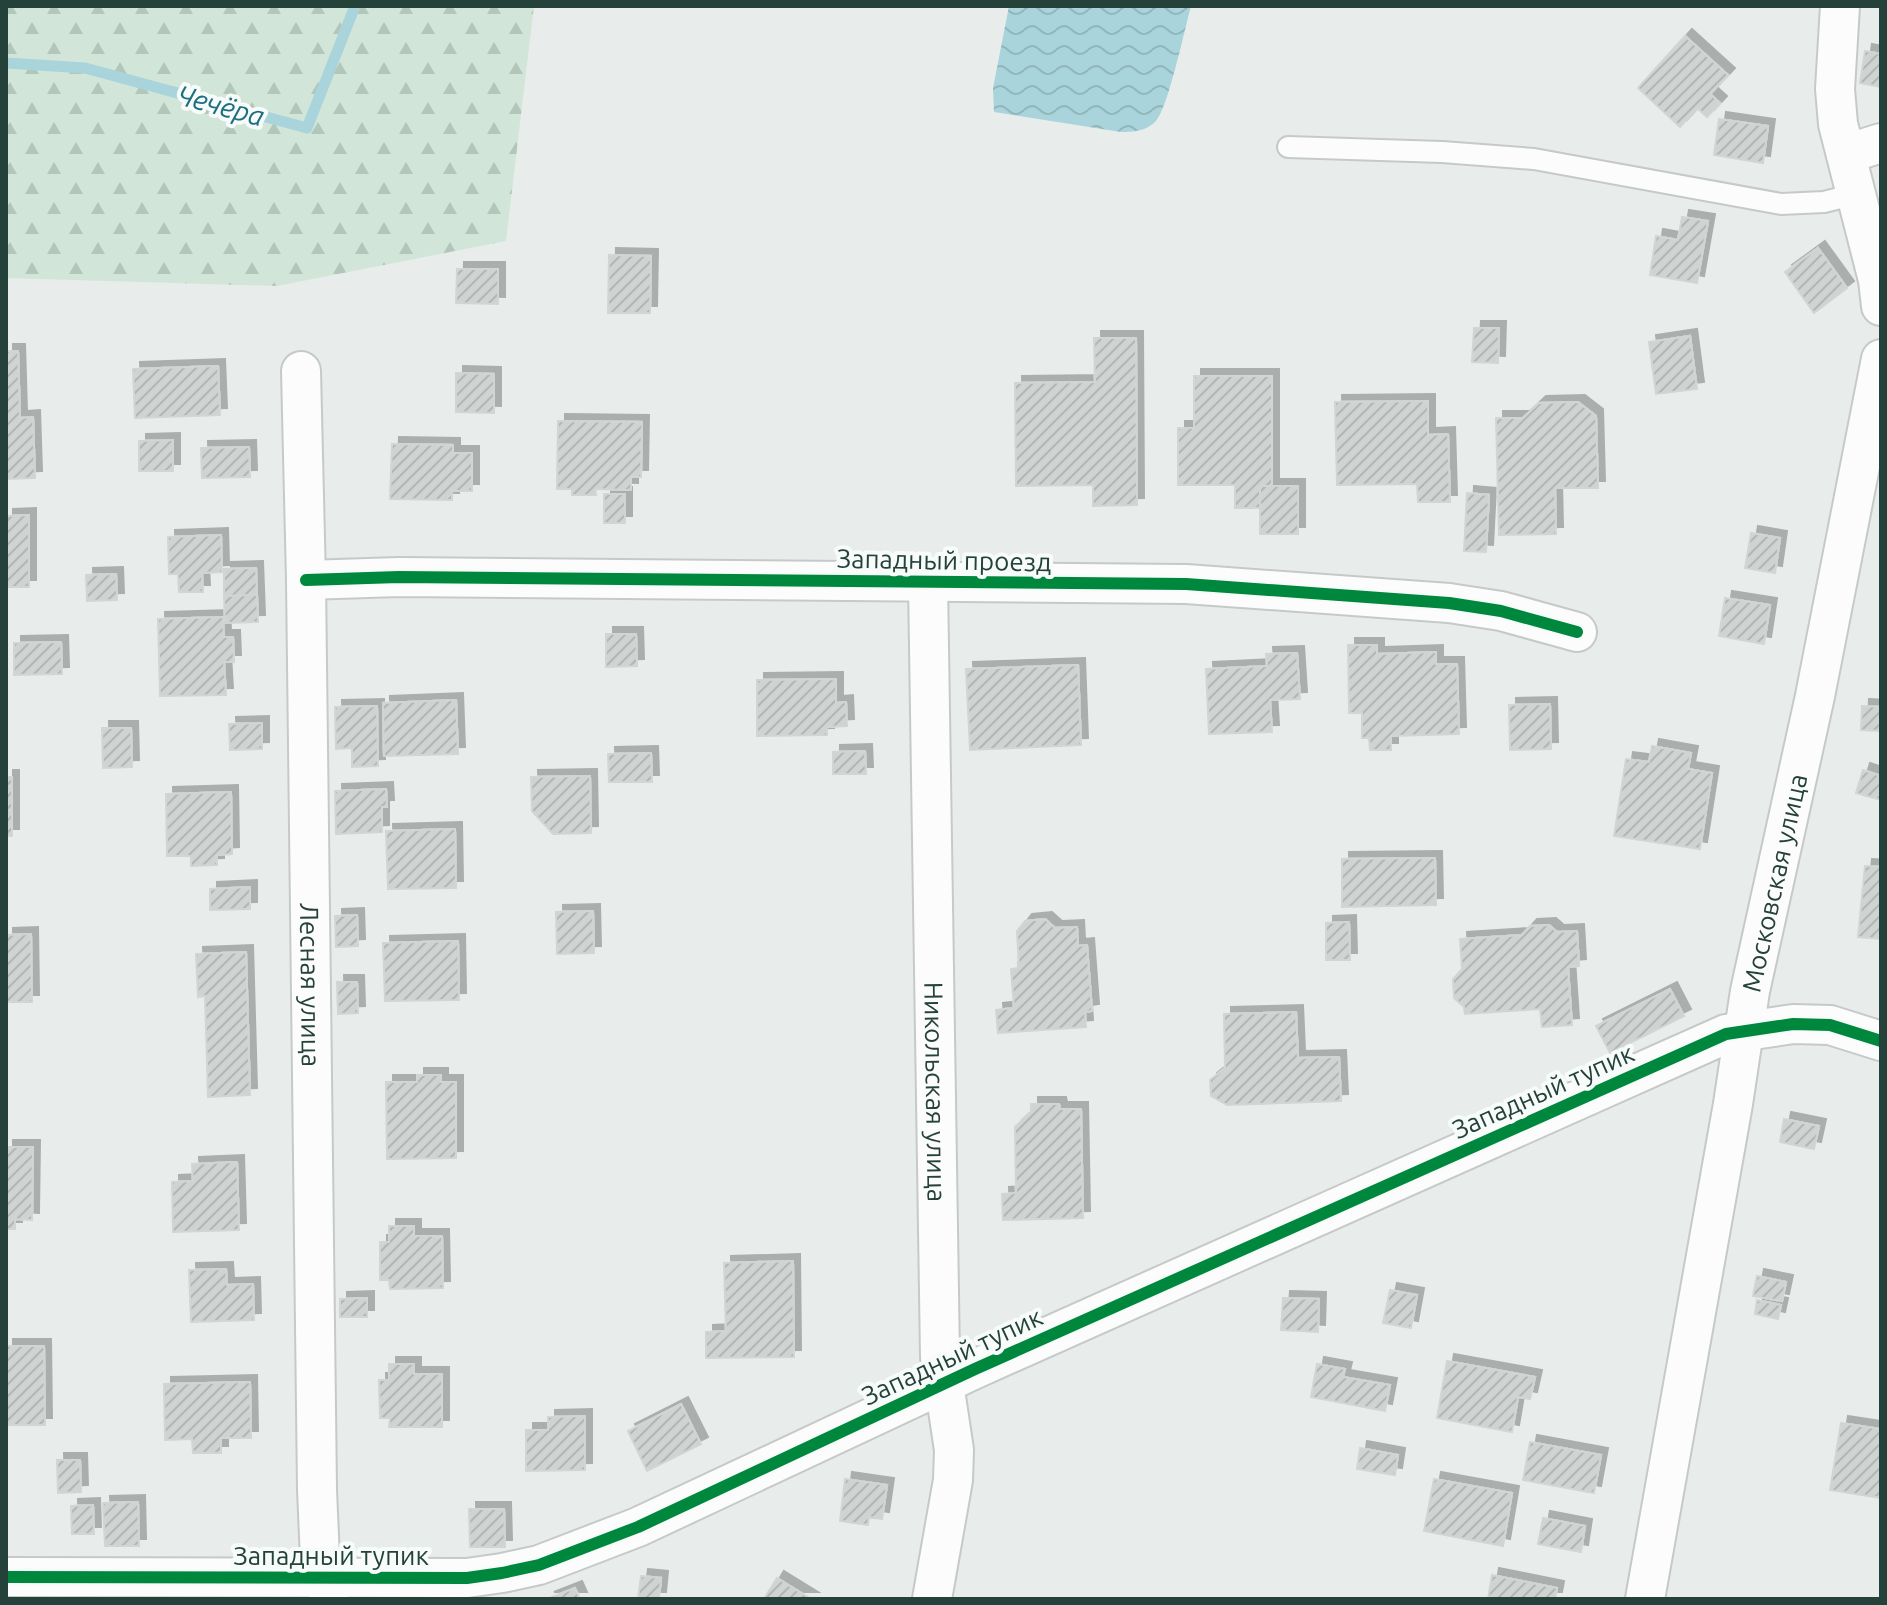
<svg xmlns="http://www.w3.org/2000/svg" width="1887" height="1605" font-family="Ubuntu,sans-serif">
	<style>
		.forest { fill: url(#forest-firs) }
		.water { fill: url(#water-waves) }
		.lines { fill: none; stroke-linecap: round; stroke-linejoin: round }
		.stream { stroke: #a9d4db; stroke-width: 11 }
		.building { fill: url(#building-hatch); stroke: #d1d6d4; stroke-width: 2; filter: url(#shadow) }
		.service-casing { stroke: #c5cac8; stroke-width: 24 }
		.minor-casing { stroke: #c5cac8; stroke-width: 42 }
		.service { stroke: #fcfcfc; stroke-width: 20 }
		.minor { stroke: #fcfcfc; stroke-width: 38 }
		.cycleway-casing { stroke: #f7fbf9; stroke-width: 17 }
		.cycleway { stroke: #00873e; stroke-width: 12 }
		.labels { text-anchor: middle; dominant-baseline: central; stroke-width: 8; stroke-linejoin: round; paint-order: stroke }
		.street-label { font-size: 26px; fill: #24423a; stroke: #f7fbf9 }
		.water-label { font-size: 28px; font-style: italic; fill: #1c6f80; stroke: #f7fbf9 }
	</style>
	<defs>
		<pattern id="forest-firs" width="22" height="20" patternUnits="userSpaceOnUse" patternTransform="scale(2)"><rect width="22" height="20" fill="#d1e6d8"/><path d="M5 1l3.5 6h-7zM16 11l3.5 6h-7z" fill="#b3c6ba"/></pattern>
		<pattern id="water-waves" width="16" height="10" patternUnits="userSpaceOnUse" patternTransform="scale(2)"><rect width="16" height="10" fill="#a9d4db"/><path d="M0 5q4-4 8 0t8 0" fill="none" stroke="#91b7bd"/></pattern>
		<pattern id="building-hatch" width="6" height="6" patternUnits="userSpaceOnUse" patternTransform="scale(2)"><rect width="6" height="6" fill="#cfd4d2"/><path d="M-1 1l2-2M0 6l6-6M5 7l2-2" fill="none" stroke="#b2b7b5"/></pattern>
		<filter id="shadow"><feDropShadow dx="7" dy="-7" stdDeviation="0" flood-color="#0004"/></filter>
	</defs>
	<rect width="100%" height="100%" fill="#e8edeb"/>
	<!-- forest -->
	<path class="forest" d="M6 6H534L506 241 277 286 6 278Z"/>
	<!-- water -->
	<path class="water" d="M1009 6H1191C1185 28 1168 108 1156 121 1147 131 1133 132 1121 132L994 112 993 88Z"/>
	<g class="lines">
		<!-- stream -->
		<path class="stream" d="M6 63 85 68 307 128 355 6"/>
	</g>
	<!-- building -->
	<g class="building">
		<path d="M1685 36 1728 75 1710 94 1720 103 1707 117 1697 108 1680 127 1638 88Z"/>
		<path d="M1865 51 1881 54V87L1860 83Z"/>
		<path d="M1719 119 1768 126 1763 163 1714 155Z"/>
		<path d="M1682 217 1708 221 1697 283 1650 275 1656 236 1678 240Z"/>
		<path d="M1818 248 1847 288 1814 313 1785 272Z"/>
		<path d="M609 255 651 256 650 313H608Z"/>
		<path d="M457 269H498V304L456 303Z"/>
		<path d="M1474 328H1499L1498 363 1472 362Z"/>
		<path d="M1690 336 1697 389 1656 394 1649 342Z"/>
		<path d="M1094 338H1136L1137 505 1093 506V485L1016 486 1015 383 1095 382Z"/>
		<path d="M6 351H18L20 418 33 417 35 478 6 479Z"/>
		<path d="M218 366 220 415 135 418 133 369Z"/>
		<path d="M456 373 494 374V413L456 412Z"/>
		<path d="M1194 376H1272V486H1260V508H1235V485H1178V428H1194Z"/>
		<path d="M1428 401V435L1448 434 1450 502H1418L1417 484 1337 485 1335 402Z"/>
		<path d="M1578 402 1596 416 1598 488H1555L1556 534 1499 535 1496 418H1523L1539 403Z"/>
		<path d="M558 421 642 422 641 477H631V490L595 489 596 495H572V489H557Z"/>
		<path d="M173 440V471H139V441Z"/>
		<path d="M392 444 453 445V453H472V491H452V500L390 499Z"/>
		<path d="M249 447 250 477 202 478 201 448Z"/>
		<rect x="1260" y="486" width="38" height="48"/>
		<path d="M1467 493 1489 495 1486 552 1464 551Z"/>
		<rect x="604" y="494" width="21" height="29"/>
		<path d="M29 515V587H6V516Z"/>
		<path d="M1751 533 1780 538 1775 573 1745 568Z"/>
		<path d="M221 535 222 572 202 573 203 592H179L178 574H169L168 537Z"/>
		<path d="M256 568 257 595 224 596V569Z"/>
		<path d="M116 574 117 600 87 601 86 575Z"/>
		<path d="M257 595 258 622 225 623 224 596Z"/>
		<path d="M1725 598 1770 605 1764 644 1719 636Z"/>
		<path d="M223 617 224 637H233L234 662H224L226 695 160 696 158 619Z"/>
		<path d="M606 634H636L637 666 606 667Z"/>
		<path d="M61 642 62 674 14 675V643Z"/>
		<path d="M1348 645H1377V654L1436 652V664H1457L1459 734 1391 736V750H1370L1369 738H1362V713H1349Z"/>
		<path d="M1297 653 1300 699 1270 700 1272 732 1209 734 1206 669 1267 666 1266 654Z"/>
		<path d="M1078 665 1081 745 970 750 966 669Z"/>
		<path d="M836 679V703L846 702 847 726 827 727V735L757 736V680Z"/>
		<path d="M456 700 458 754 384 756 383 703Z"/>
		<path d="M1550 704 1551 749 1510 750 1509 705Z"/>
		<path d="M377 706 378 766 352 767V748L336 749 335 707Z"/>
		<path d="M1862 706 1881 707V731L1861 730Z"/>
		<path d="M262 723V749L230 750 229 724Z"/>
		<path d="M102 728H131L132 767 103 768Z"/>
		<path d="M1652 746 1691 753 1688 769 1712 773 1700 849 1614 836 1626 759 1649 762Z"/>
		<path d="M865 751 866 774H833V752Z"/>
		<path d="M651 753 652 782H609L608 754Z"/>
		<path d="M1863 770 1881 776V800L1856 793Z"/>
		<path d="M590 776 591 833 553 834 532 811 531 777Z"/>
		<rect x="6" y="777" width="6" height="59"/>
		<path d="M386 789 387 807H382V832L336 834 335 791Z"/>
		<path d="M231 792 232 854 217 855V865L191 866V856H167L166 794Z"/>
		<path d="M455 829 456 888 388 889 386 831Z"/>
		<path d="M1435 858 1436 905 1342 907V859Z"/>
		<path d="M1865 866 1881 867V939L1858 937Z"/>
		<path d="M250 887V909L210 910V889Z"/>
		<path d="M593 911 594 953 557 954 556 912Z"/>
		<path d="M357 915 358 946 336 947 335 916Z"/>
		<path d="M1045 919 1055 928 1077 927 1078 946 1087 945 1092 1011 1085 1012 1086 1027 998 1033 996 1010 1014 1008 1011 969 1019 968 1017 931 1025 921Z"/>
		<path d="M1349 922 1350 960H1326V923Z"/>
		<path d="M1549 925 1557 932 1577 931 1579 966 1568 967 1572 1025 1542 1027 1540 1009 1465 1014 1464 1007 1454 998 1453 979 1462 969 1460 939 1522 935 1530 926Z"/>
		<path d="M31 934 32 1002H6V935Z"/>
		<path d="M458 941 459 1000 385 1001 383 943Z"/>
		<path d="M246 952 250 1095 208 1097 205 996 198 997 196 954Z"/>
		<path d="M337 982H357L358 1013 338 1014Z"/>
		<path d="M1670 989 1684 1016 1610 1053 1596 1026Z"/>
		<path d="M1296 1012 1298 1058 1339 1057 1341 1101 1227 1105 1211 1096 1210 1080 1225 1068 1224 1014Z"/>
		<path d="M417 1075H441V1082H456V1158L387 1159 386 1082H417Z"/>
		<path d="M1031 1104H1059L1060 1109H1081L1083 1218 1003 1220 1002 1194 1016 1193 1015 1127 1031 1112Z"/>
		<path d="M1784 1119 1819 1126 1814 1149 1780 1142Z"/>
		<path d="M6 1147H33L32 1220 15 1219V1229H6Z"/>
		<path d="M237 1162 239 1230 173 1232 172 1182 193 1181 192 1164Z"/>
		<path d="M389 1226H414V1236H442L443 1288 390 1289 389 1280H380V1242H389Z"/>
		<path d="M793 1261 794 1357 706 1358V1332L726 1331 724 1263Z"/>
		<path d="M226 1269 227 1285 253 1284 254 1320 191 1322 189 1270Z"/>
		<path d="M1757 1276 1786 1282 1782 1301 1753 1296Z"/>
		<path d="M1390 1290 1417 1295 1411 1328 1383 1323Z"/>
		<path d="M367 1298V1317H340V1299Z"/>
		<path d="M1283 1298 1319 1299 1318 1332 1281 1330Z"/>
		<path d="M1757 1300 1781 1305 1778 1319 1755 1314Z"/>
		<path d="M6 1346H44L45 1425H6Z"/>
		<path d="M1447 1361 1535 1377 1530 1399 1518 1397 1512 1432 1437 1418Z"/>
		<path d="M389 1364H414V1374H442V1427H389L390 1418H380L379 1380H389Z"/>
		<path d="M1317 1364 1345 1369 1343 1377 1390 1385 1385 1411 1311 1397Z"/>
		<path d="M250 1382 251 1438H221V1453H193L192 1439 165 1440 164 1384Z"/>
		<path d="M681 1404 701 1444 647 1471 628 1431Z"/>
		<path d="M585 1416V1470L526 1471V1430H548V1417Z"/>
		<path d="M1841 1423 1881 1429V1498L1830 1490Z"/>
		<path d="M1530 1442 1601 1455 1594 1493 1523 1480Z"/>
		<path d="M1360 1448 1398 1455 1395 1475 1357 1469Z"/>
		<path d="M57 1460H80L81 1492 58 1493Z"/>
		<path d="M845 1479 887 1485 882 1519 869 1517 868 1525 840 1521Z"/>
		<path d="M1434 1479 1512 1493 1503 1546 1424 1531Z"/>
		<path d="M138 1502 139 1546H105L103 1503Z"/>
		<path d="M93 1505 94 1534H72L71 1506Z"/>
		<path d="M469 1509H504L505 1547H470Z"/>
		<path d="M1543 1518 1585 1526 1581 1552 1538 1544Z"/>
		<path d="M1492 1575 1557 1588 1555 1599H1488Z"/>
		<path d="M641 1576 661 1578 659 1599H638Z"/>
		<path d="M777 1578 811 1599H764Z"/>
		<path d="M575 1588 580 1599H547Z"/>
	</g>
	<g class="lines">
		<!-- service casing -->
		<g class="service-casing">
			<path id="service" d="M1288 147 1442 152 1534 159 1781 204 1824 202 1856 194"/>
		</g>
		<!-- minor casing -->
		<g class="minor-casing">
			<g id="minor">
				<path d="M1840 6 1835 89 1838 124 1878 280 1881 306"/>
				<path d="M1846 154 1881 143"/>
				<path id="s1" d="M301 371 306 580 317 1490 320 1559 329 1599"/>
				<path d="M306 580 399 577 1186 584 1449 603 1501 611 1577 632"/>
				<path id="s2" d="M928 582 940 1357 954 1450 953 1480 932 1599"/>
				<path d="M6 1577 467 1578 502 1573 539 1565 638 1527 975 1369 1726 1034 1793 1024 1830 1025 1881 1041"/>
				<path id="s3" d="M1645 1599 1733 1104 1750 991 1815 696 1881 359"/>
			</g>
		</g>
		<!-- service -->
		<use href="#service" class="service"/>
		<!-- minor -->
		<use href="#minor" class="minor"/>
		<!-- cycleway casing -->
		<g class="cycleway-casing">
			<g id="cycleway">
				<path d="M306 580 399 577 1186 584 1449 603 1501 611 1577 632"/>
				<path d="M6 1577 467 1578 502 1573 539 1565 638 1527 975 1369 1726 1034 1793 1024 1830 1025 1881 1041"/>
			</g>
		</g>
		<!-- cycleway -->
		<use href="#cycleway" class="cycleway"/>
	</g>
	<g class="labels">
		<!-- street labels -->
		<g class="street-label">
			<text transform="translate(944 560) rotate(1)">Западный проезд</text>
			<text stroke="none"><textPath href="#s3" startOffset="728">Московская улица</textPath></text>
			<text stroke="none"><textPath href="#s1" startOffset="614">Лесная улица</textPath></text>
			<text transform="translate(1543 1091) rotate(-24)">Западный тупик</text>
			<text stroke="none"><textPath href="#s2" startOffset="510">Никольская улица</textPath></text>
			<text transform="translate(952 1356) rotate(-25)">Западный тупик</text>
			<text x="331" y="1555">Западный тупик</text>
		</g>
		<!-- water labels -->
		<g class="water-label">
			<text transform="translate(221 105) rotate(15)">Чечёра</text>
		</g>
	</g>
	<!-- border -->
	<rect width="1887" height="1605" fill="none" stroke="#24423a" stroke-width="16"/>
</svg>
